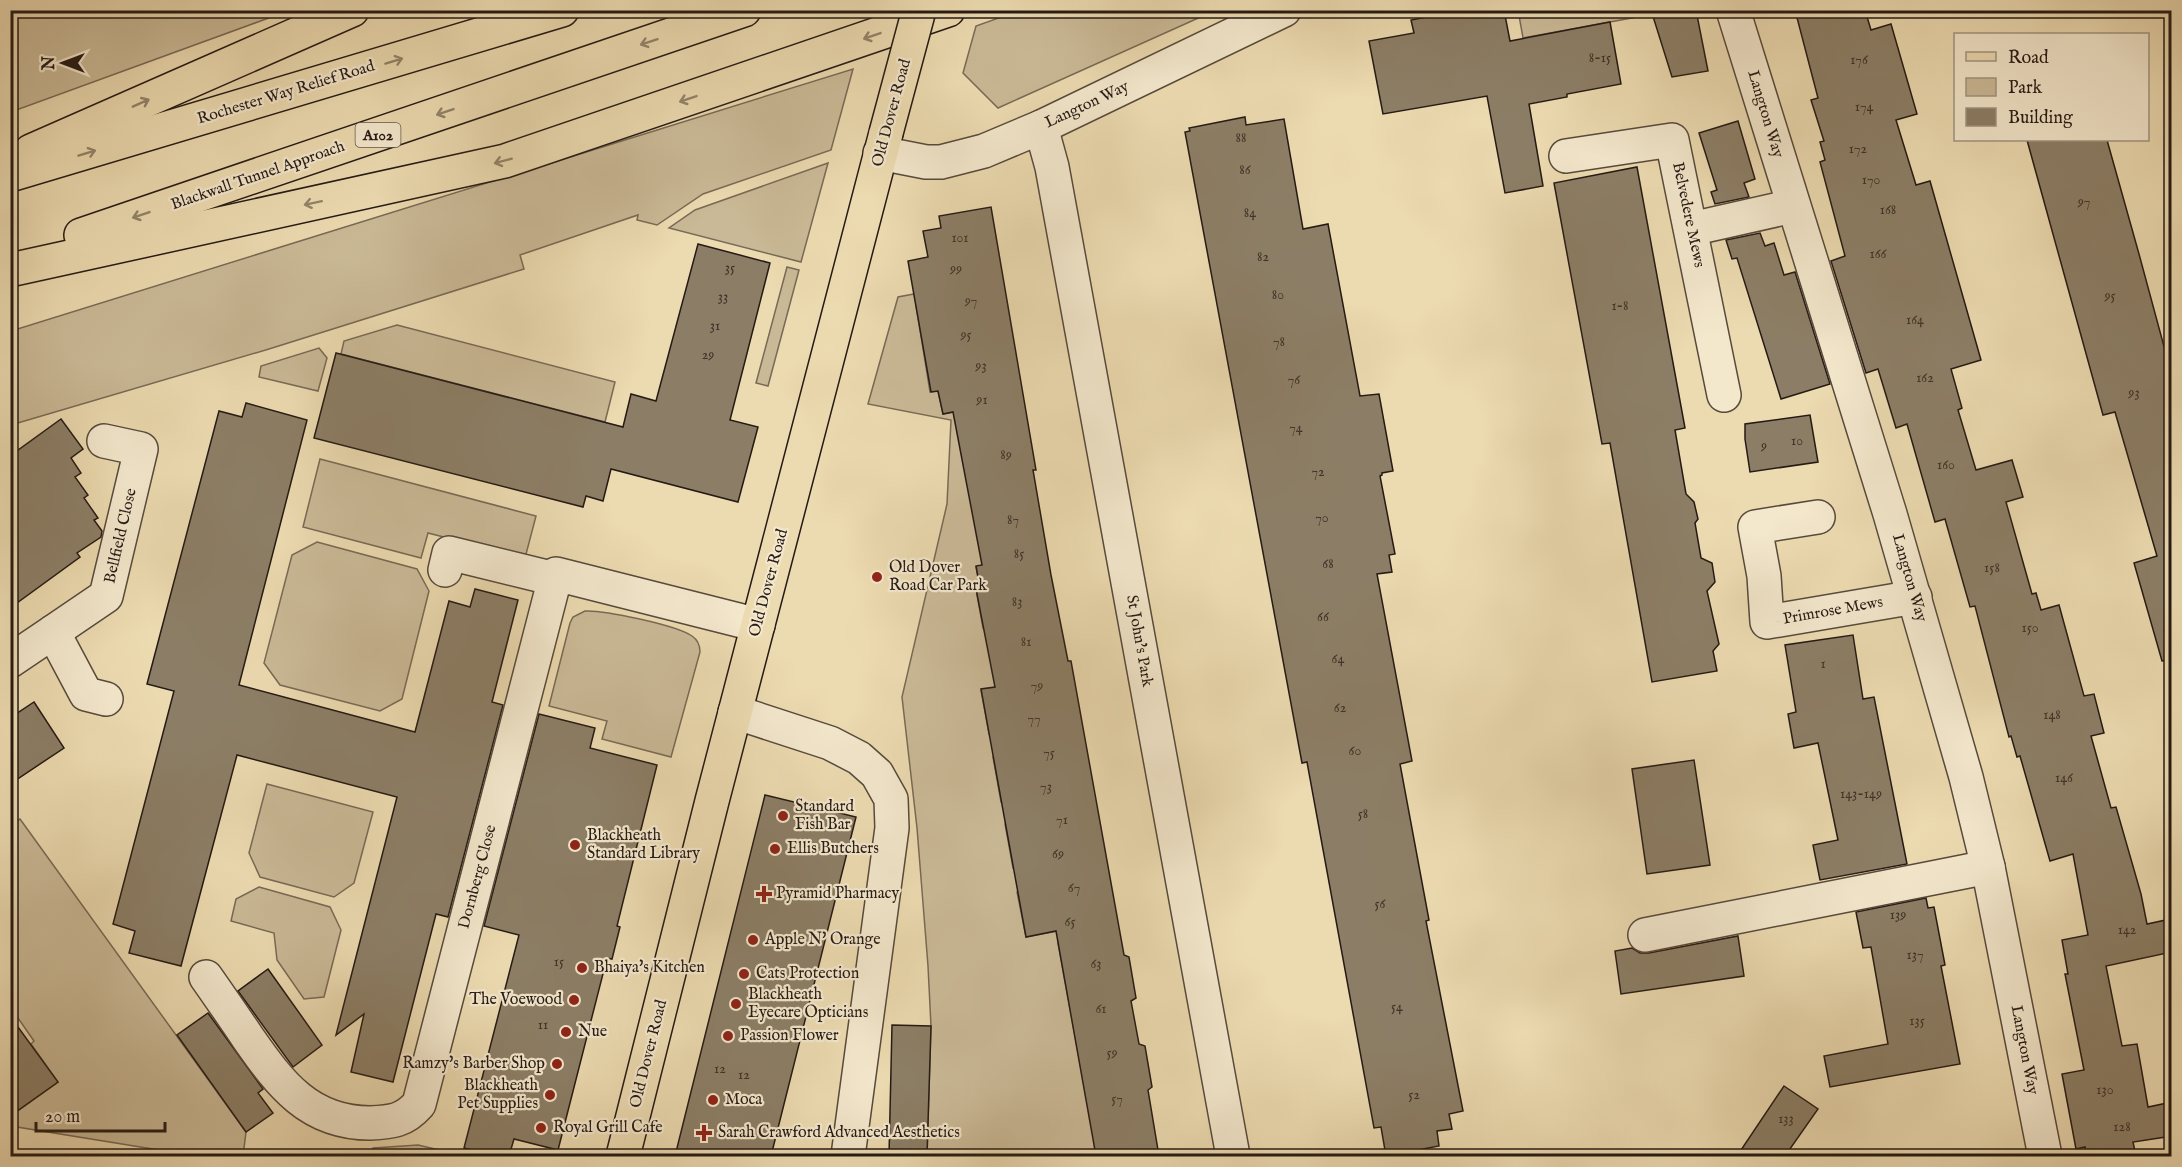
<svg xmlns="http://www.w3.org/2000/svg" width="2182" height="1167" font-family="'IM FELL English',serif">
	<style>
		.green { fill: #cab996; stroke: #786a56; stroke-width: 1.5 }
		.building { fill: #8c7e66; stroke: #251a15; stroke-width: 1.5 }
		.lines { fill: none; stroke-linecap: round; stroke-linejoin: round }
		.minor-casing { stroke: #574a3c; stroke-width: 36 }
		.major-casing { stroke: #251a15; stroke-width: 36 }
		.highway-casing { stroke: #251a15; stroke-width: 36 }
		.minor { stroke: #f3e7cc; stroke-width: 33 }
		.major { stroke: #ecdab0; stroke-width: 33 }
		.highway { stroke: #ecdab0; stroke-width: 33 }
		.major-bridge-casing { stroke: #251a15; stroke-width: 36; stroke-linecap: butt }
		.major-bridge { stroke: #ecdab0; stroke-width: 33 }
		.oneway { stroke: #92846a }
		.poi-dot { fill: #8f2418; stroke: #f3e7cc; stroke-width: 2 }
		.labels { text-anchor: middle; dominant-baseline: central; stroke-width: 4.5; stroke-linejoin: round; paint-order: stroke }
		.number-label { font-size: 14px; fill: #3f3329 }
		.shield { fill: #f3e7cc; stroke: #63584c; stroke-width: 1.5 }
		.shield-label { font-size: 15px; font-weight: bold; fill: #251a15 }
		.street-label { font-size: 16px; fill: #251a15; stroke: #f3e7cc }
		.poi-label { font-size: 16px; fill: #251a15; stroke: #f3e7cc; text-anchor: start }
	</style>
	<rect width="100%" height="100%" fill="#ecdab0"/>
	<filter id="stains"><feTurbulence type="fractalNoise" baseFrequency=".00333" numOctaves="4"/><feColorMatrix values="0 0 0 0 .2 0 0 0 0 .09 0 0 0 0 .02 0 0 0 .5 -.17"/></filter>
	<radialGradient id="worn" r=".72"><stop offset=".6" stop-color="#630" stop-opacity="0"/><stop offset="1" stop-color="#630" stop-opacity=".3"/></radialGradient>
	<!-- green -->
	<g class="green">
		<path d="M11 10H288V11L11 112Z"/>
		<path d="M1021 10H1214V11L998 108 963 73 976 26Z"/>
		<path d="M1518 10 1670 11 1523 38Z"/>
		<path d="M853 69 831 150 703 194 657 225 637 220 638 215 520 255 524 269 269 349 11 425V331Z"/>
		<path d="M828 163 801 262 669 228 695 210Z"/>
		<path d="M787 267 799 270 768 386 756 383Z"/>
		<path d="M951 287 916 305 930 392 938 391 943 414 972 409 992 564 976 567 980 588 976 589 983 628 1019 682 981 690 989 734 1027 727 993 757 1001 802 1039 795 1005 824 1013 868 1051 861 1056 885 1017 892 1026 937 1063 930 1058 943 1097 1156H927L931 1026 928 966 917 828 902 697 947 504 951 420 868 404 898 297Z"/>
		<path d="M397 325 615 382 605 422 341 354 344 341Z"/>
		<path d="M319 348 327 358 318 391 259 377 261 366Z"/>
		<path d="M320 459 536 516 525 558 428 533 421 558 303 527Z"/>
		<path d="M317 542 417 569 429 591 402 699 380 711 280 685 264 663 292 555Z"/>
		<path d="M585 611C604 610 676 625 692 636 698 640 700 645 700 652L671 757 602 739 607 721 549 706 570 623 573 617Z"/>
		<path d="M267 784 373 812 354 883 334 897 260 877 249 853Z"/>
		<path d="M20 819 246 1132 243 1156H196L11 1126V1116L58 1082 31 1044 34 1041 11 1008 10 825Z"/>
		<path d="M259 887 330 907 341 930 324 997 304 999 277 960 274 933 231 921 236 899Z"/>
		<path d="M418 1145 465 1156H370L373 1148Z"/>
	</g>
	<!-- building -->
	<g class="building">
		<path d="M1464 10H1504L1510 41 1610 22 1621 84 1567 94V97L1529 104 1543 186 1505 193 1487 96 1383 114 1369 41 1414 33 1411 20Z"/>
		<path d="M1651 10H1696L1708 71 1672 77Z"/>
		<path d="M1795 10H1865L1871 30 1891 24 1917 114 1896 120 1916 185 1930 181 1981 360 1951 369 1962 408 1958 410 1976 470 2012 460 2023 497 2006 502 2032 594 2036 593 2041 610 2059 605 2084 696 2094 694 2104 733 2091 736 2111 808 2116 807 2141 894 2147 924 2166 920 2172 952 2106 966 2122 1046 2137 1044 2148 1107 2172 1102V1136L2133 1142 2136 1156H2087L2085 1147 2076 1149 2062 1074 2084 1070 2065 974H2068L2062 940 2088 935 2073 854 2050 861 2020 756 2017 757 2011 736 2009 737 1975 606 1970 607 1945 519 1935 522 1907 424 1896 428 1878 369 1866 373 1831 261 1845 256 1820 162 1825 160 1820 142 1824 141 1811 100 1818 98Z"/>
		<path d="M1245 117 1246 125 1284 119 1303 229 1328 224 1360 396 1379 394 1393 471 1382 473V475L1380 476 1395 554 1389 555 1392 572 1377 574 1412 761 1400 764 1429 920 1426 921 1463 1111 1449 1114 1452 1129 1437 1131 1439 1146 1386 1156 1381 1127 1374 1128 1307 762 1302 763 1185 132 1190 131 1189 128Z"/>
		<path d="M1738 121 1755 179 1744 183 1749 197 1715 204 1711 192 1717 190 1699 133Z"/>
		<path d="M2027 140H2107L2139 254 2172 376V660L2162 661 2134 563 2157 556 2115 412 2103 415Z"/>
		<path d="M1637 167 1685 428 1675 430 1686 494 1694 502 1698 519 1695 523 1701 558 1712 563 1715 582 1707 591 1719 644 1713 651 1717 671 1652 682 1610 443 1602 444 1554 183Z"/>
		<path d="M991 207 1036 470H1033L1051 575 1068 661H1071L1124 955 1129 957 1136 998 1131 1001 1139 1044 1145 1046 1152 1087 1148 1090 1159 1156H1096L1056 931 1026 937 981 689 995 687 976 589 980 588 976 566 982 565 953 412 943 414 938 391 931 392 908 261 928 257 923 231 941 228 939 216Z"/>
		<path d="M1760 233 1765 246 1774 243 1784 275 1795 272 1830 384 1781 399 1737 258 1732 259 1726 240Z"/>
		<path d="M698 244 770 263 730 420 758 427 738 502 611 469 603 501 586 496 583 507 314 438 336 353 623 427 631 394 656 401Z"/>
		<path d="M246 403 307 420 239 685 415 732 449 601 470 607 475 589 518 600 492 702 503 705 448 917 436 914 393 1082 351 1072 364 1014 336 1035 397 797 237 755 181 966 129 953 135 931 113 924 174 691 147 684 219 411 242 417Z"/>
		<path d="M1810 415 1818 462 1750 472 1745 439V424Z"/>
		<path d="M61 419 83 449 71 458 81 473 75 477 88 495 84 498 98 518 94 520 102 531 101 537 77 553 80 557 10 608V456Z"/>
		<path d="M1853 635 1863 699 1874 697 1907 864 1820 880 1813 845 1838 840 1818 743 1794 748 1788 714 1796 712 1785 645Z"/>
		<path d="M34 702 64 748 10 784V718Z"/>
		<path d="M539 714 595 728 590 748 657 765 617 926 620 927 612 959 607 958 558 1150 514 1139 509 1156H498L464 1148 519 935 484 926Z"/>
		<path d="M1694 760 1710 865 1647 874 1632 769Z"/>
		<path d="M765 795 856 817 771 1156H675Z"/>
		<path d="M1926 898 1928 908 1934 907 1945 965 1941 966 1960 1064 1830 1087 1824 1056 1888 1044 1871 947 1863 948 1856 912Z"/>
		<path d="M1738 936 1744 976 1621 994 1615 951 1632 948 1640 953H1649Z"/>
		<path d="M268 969 322 1045 293 1067 238 991Z"/>
		<path d="M208 1013 263 1089 258 1093 273 1113 246 1132 177 1035Z"/>
		<path d="M10 1016 58 1082 10 1116Z"/>
		<path d="M892 1025 931 1026 927 1156H889Z"/>
		<path d="M1784 1086 1818 1109 1785 1156H1737Z"/>
	</g>
	<g class="lines">
		<!-- minor casing -->
		<g class="minor-casing">
			<g id="minor">
				<path d="M1733 10 1890 514 1966 777 1988 867 2045 1156"/>
				<path d="M1041 127 1052 167 1233 1156"/>
				<path d="M880 153 926 162H941L984 151 1041 127 1284 10"/>
				<path d="M1566 156 1672 140 1724 395"/>
				<path d="M1691 229 1793 206"/>
				<path d="M1818 517 1755 527 1764 576 1767 622 1915 597"/>
				<path d="M445 570 449 553 555 579"/>
				<path d="M53 632 106 596 141 449 104 441"/>
				<path d="M10 661 53 632 86 694 106 699"/>
				<path d="M735 712 830 743 859 758 877 774 891 799 892 828 848 1156"/>
				<path d="M1645 935 1988 867"/>
				<path d="M206 977C220 997 234 1017 248 1038 280 1084 309 1123 370 1123 392 1122 404 1121 419 1104L556 574 758 625"/>
			</g>
		</g>
		<!-- major casing -->
		<g class="major-casing">
			<path id="major" d="M623 1156 712 801 886 133"/>
		</g>
		<!-- highway casing -->
		<g class="highway-casing">
			<g id="highway">
				<path d="M31 151 352 10"/>
				<path d="M10 175 562 10"/>
				<path d="M81 235 744 10"/>
				<path d="M10 270 505 161 948 10"/>
			</g>
		</g>
		<!-- minor -->
		<use href="#minor" class="minor"/>
		<!-- major -->
		<use href="#major" class="major"/>
		<!-- highway -->
		<use href="#highway" class="highway"/>
		<!-- major-bridge casing -->
		<g class="major-bridge-casing">
			<path id="major-bridge" d="M886 133 919 10"/>
		</g>
		<!-- major-bridge -->
		<use href="#major-bridge" class="major-bridge"/>
	</g>
	<!-- one-way arrows -->
	<defs><path id="oneway-shaft" d="M-6 0H5M1.5-3L5.5 0L1.5 3" fill="none" stroke-width="1.6" stroke-linecap="round" stroke-linejoin="round" transform="scale(1.5)"/></defs>
	<g class="oneway">
		<use href="#oneway-shaft" transform="translate(872 36) rotate(161)"/>
		<use href="#oneway-shaft" transform="translate(649 42) rotate(162)"/>
		<use href="#oneway-shaft" transform="translate(394 61) rotate(-17)"/>
		<use href="#oneway-shaft" transform="translate(688 99) rotate(161)"/>
		<use href="#oneway-shaft" transform="translate(141 103) rotate(-24)"/>
		<use href="#oneway-shaft" transform="translate(445 112) rotate(161)"/>
		<use href="#oneway-shaft" transform="translate(87 153) rotate(-17)"/>
		<use href="#oneway-shaft" transform="translate(503 161) rotate(165)"/>
		<use href="#oneway-shaft" transform="translate(313 203) rotate(168)"/>
		<use href="#oneway-shaft" transform="translate(141 215) rotate(161)"/>
	</g>
	<!-- markers -->
	<g class="poi-dot">
		<circle cx="877" cy="577" r="6"/>
		<circle cx="783" cy="816" r="6"/>
		<circle cx="575" cy="845" r="6"/>
		<circle cx="775" cy="849" r="6"/>
		<path d="M761 885h6v6h6v6h-6v6h-6v-6h-6v-6h6z"/>
		<circle cx="753" cy="940" r="6"/>
		<circle cx="582" cy="968" r="6"/>
		<circle cx="744" cy="974" r="6"/>
		<circle cx="574" cy="1000" r="6"/>
		<circle cx="736" cy="1004" r="6"/>
		<circle cx="566" cy="1032" r="6"/>
		<circle cx="728" cy="1036" r="6"/>
		<circle cx="557" cy="1064" r="6"/>
		<circle cx="550" cy="1095" r="6"/>
		<circle cx="713" cy="1100" r="6"/>
		<circle cx="541" cy="1128" r="6"/>
		<path d="M701 1124h6v6h6v6h-6v6h-6v-6h-6v-6h6z"/>
	</g>
	<g class="labels">
		<!-- number labels -->
		<g class="number-label">
			<text x="1600" y="58">8-15</text>
			<text x="1859" y="60">176</text>
			<text x="1864" y="107">174</text>
			<text x="1241" y="138">88</text>
			<text x="1858" y="149">172</text>
			<text x="1245" y="170">86</text>
			<text x="1871" y="180">170</text>
			<text x="2084" y="202">97</text>
			<text x="1888" y="210">168</text>
			<text x="1250" y="213">84</text>
			<text x="960" y="238">101</text>
			<text x="1878" y="254">166</text>
			<text x="1263" y="257">82</text>
			<text x="730" y="268">35</text>
			<text x="956" y="269">99</text>
			<text x="1278" y="295">80</text>
			<text x="2110" y="296">95</text>
			<text x="723" y="297">33</text>
			<text x="971" y="301">97</text>
			<text x="1620" y="306">1-8</text>
			<text x="1915" y="320">164</text>
			<text x="715" y="326">31</text>
			<text x="966" y="335">95</text>
			<text x="1279" y="342">78</text>
			<text x="708" y="355">29</text>
			<text x="981" y="366">93</text>
			<text x="1925" y="378">162</text>
			<text x="1294" y="380">76</text>
			<text x="2134" y="393">93</text>
			<text x="982" y="400">91</text>
			<text x="1296" y="428">74</text>
			<text x="1797" y="441">10</text>
			<text x="1764" y="446">9</text>
			<text x="1006" y="455">89</text>
			<text x="1946" y="465">160</text>
			<text x="1318" y="472">72</text>
			<text x="1322" y="518">70</text>
			<text x="1013" y="520">87</text>
			<text x="1019" y="554">85</text>
			<text x="1328" y="564">68</text>
			<text x="1992" y="568">158</text>
			<text x="1017" y="602">83</text>
			<text x="1323" y="617">66</text>
			<text x="2030" y="628">150</text>
			<text x="1026" y="642">81</text>
			<text x="1338" y="659">64</text>
			<text x="1823" y="664">1</text>
			<text x="1037" y="686">79</text>
			<text x="1340" y="708">62</text>
			<text x="2052" y="715">148</text>
			<text x="1034" y="719">77</text>
			<text x="1355" y="751">60</text>
			<text x="1049" y="753">75</text>
			<text x="2064" y="778">146</text>
			<text x="1046" y="787">73</text>
			<text x="1861" y="794">143-149</text>
			<text x="1363" y="814">58</text>
			<text x="1062" y="820">71</text>
			<text x="1058" y="854">69</text>
			<text x="1074" y="888">67</text>
			<text x="1380" y="904">56</text>
			<text x="1898" y="915">139</text>
			<text x="1070" y="922">65</text>
			<text x="2127" y="930">142</text>
			<text x="1915" y="955">137</text>
			<text x="559" y="962">15</text>
			<text x="1096" y="964">63</text>
			<text x="1397" y="1007">54</text>
			<text x="1101" y="1009">61</text>
			<text x="1917" y="1021">135</text>
			<text x="543" y="1025">11</text>
			<text x="1112" y="1053">59</text>
			<text x="720" y="1069">12</text>
			<text x="744" y="1075">12</text>
			<text x="2105" y="1090">130</text>
			<text x="1414" y="1095">52</text>
			<text x="1117" y="1099">57</text>
			<text x="1786" y="1119">133</text>
			<text x="2122" y="1127">128</text>
		</g>
		<!-- shield labels -->
		<rect class="shield" x="355.5" y="123" width="45" height="24" rx="4.5"/>
		<g class="shield-label">
			<text x="378" y="135">A102</text>
		</g>
		<!-- street labels -->
		<g class="street-label">
			<text transform="translate(286 93) rotate(-17)">Rochester Way Relief Road</text>
			<text transform="translate(1087 105) rotate(-25)">Langton Way</text>
			<text transform="translate(892 113) rotate(-75)">Old Dover Road</text>
			<text transform="translate(1765 114) rotate(73)">Langton Way</text>
			<text transform="translate(258 176) rotate(-19)">Blackwall Tunnel Approach</text>
			<text transform="translate(1688 215) rotate(78)">Belvedere Mews</text>
			<text transform="translate(121 536) rotate(-77)">Bellfield Close</text>
			<text transform="translate(1909 578) rotate(74)">Langton Way</text>
			<text transform="translate(769 583) rotate(-75)">Old Dover Road</text>
			<text transform="translate(1833 611) rotate(-10)">Primrose Mews</text>
			<text transform="translate(1139 641) rotate(80)">St John's Park</text>
			<text transform="translate(478 877) rotate(-75)">Dornberg Close</text>
			<text transform="translate(2024 1050) rotate(79)">Langton Way</text>
			<text transform="translate(649 1054) rotate(-76)">Old Dover Road</text>
		</g>
		<!-- poi labels -->
		<g class="poi-label">
			<text x="889" y="568">Old Dover<tspan x="889" dy="18">Road Car Park</tspan></text>
			<text x="795" y="807">Standard<tspan x="795" dy="18">Fish Bar</tspan></text>
			<text x="587" y="836">Blackheath<tspan x="587" dy="18">Standard Library</tspan></text>
			<text x="787" y="849">Ellis Butchers</text>
			<text x="776" y="894">Pyramid Pharmacy</text>
			<text x="765" y="940">Apple N' Orange</text>
			<text x="594" y="968">Bhaiya's Kitchen</text>
			<text x="756" y="974">Cats Protection</text>
			<text x="748" y="995">Blackheath<tspan x="748" dy="18">Eyecare Opticians</tspan></text>
			<text x="562" y="1000" text-anchor="end">The Voewood</text>
			<text x="578" y="1032">Nue</text>
			<text x="740" y="1036">Passion Flower</text>
			<text x="545" y="1064" text-anchor="end">Ramzy's Barber Shop</text>
			<text x="538" y="1086" text-anchor="end">Blackheath<tspan x="538" dy="18">Pet Supplies</tspan></text>
			<text x="725" y="1100">Moca</text>
			<text x="553" y="1128">Royal Grill Cafe</text>
			<text x="718" y="1133">Sarah Crawford Advanced Aesthetics</text>
		</g>
	</g>
	<!-- margin -->
	<rect width="2182" height="1167" fill="none" stroke="#ecdab0" stroke-width="36"/>
	<rect x="12" y="12" width="2158" height="1143" fill="none" stroke="#251a15" stroke-width="3"/>
	<rect x="18" y="18" width="2146" height="1131" fill="none" stroke="#251a15" stroke-width="1.5"/>
	<!-- legend -->
	<rect x="1954" y="33" width="195" height="108" fill="#f3e7cc" stroke="#a19583" stroke-width="1.5"/>
	<rect x="1966" y="52" width="30" height="9" fill="#ecdab0" stroke="#a19583" stroke-width="1.5"/>
	<text x="2008" y="63" font-size="18" fill="#251a15">Road</text>
	<rect x="1966" y="78" width="30" height="18" fill="#cab996" stroke="#a19583" stroke-width="1.5"/>
	<text x="2008" y="93" font-size="18" fill="#251a15">Park</text>
	<rect x="1966" y="108" width="30" height="18" fill="#8c7e66" stroke="#a19583" stroke-width="1.5"/>
	<text x="2008" y="123" font-size="18" fill="#251a15">Building</text>
	<!-- north arrow -->
	<g transform="translate(63 63) rotate(270)" stroke="#f3e7cc" stroke-width="4.5" paint-order="stroke">
	<path d="M0-4.5L10 22L0 15L-10 22Z" fill="#251a15"/>
	<text y="-9" font-size="16" font-weight="bold" text-anchor="middle" fill="#251a15">N</text>
	</g>
	<!-- scale -->
	<path d="M36 1122v9h129v-9" fill="none" stroke="#251a15" stroke-width="3"/>
	<text x="45" y="1122" font-size="18" fill="#251a15" stroke="#f3e7cc" stroke-width="4.5" paint-order="stroke">20 m</text>
	<rect width="100%" height="100%" filter="url(#stains)"/>
	<rect width="100%" height="100%" fill="url(#worn)"/>
</svg>
